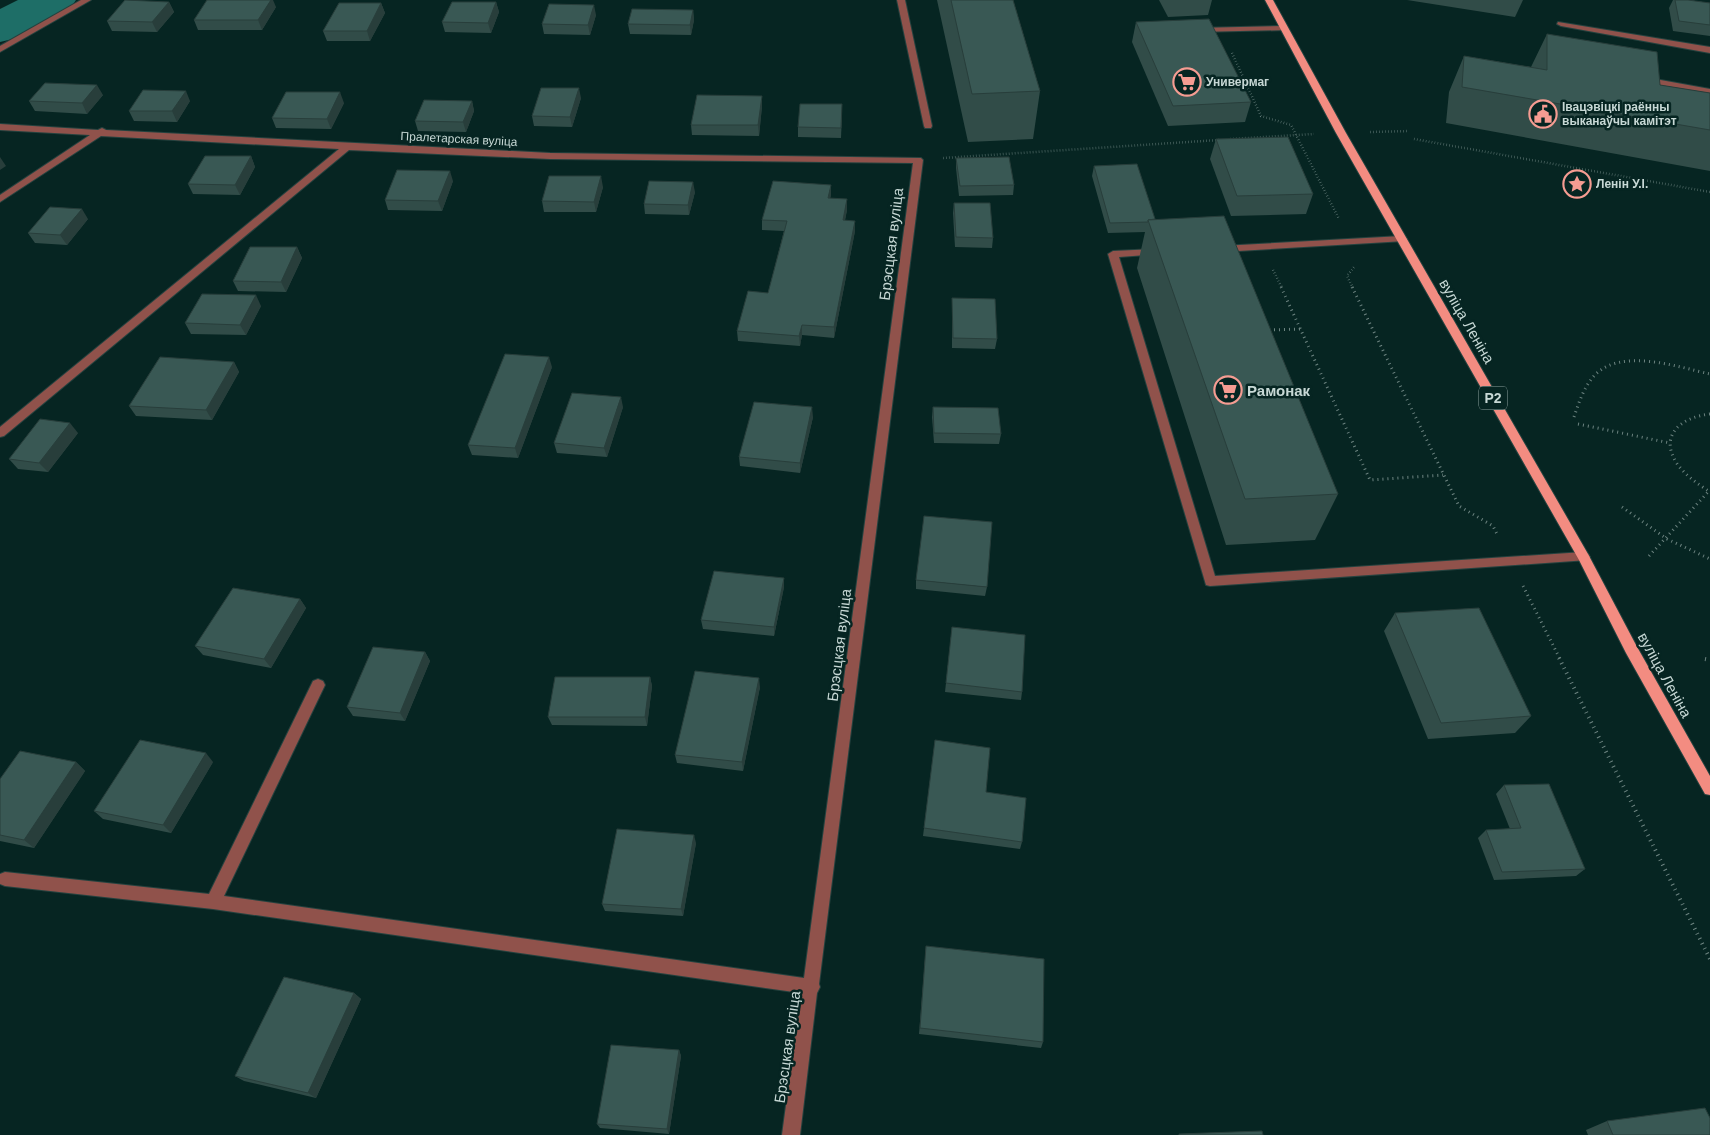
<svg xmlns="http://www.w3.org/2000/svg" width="1710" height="1135" font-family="Helvetica,sans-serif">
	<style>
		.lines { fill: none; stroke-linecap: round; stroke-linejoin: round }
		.river { fill: #1e6e67; fill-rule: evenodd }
		.minor-casing { stroke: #25423f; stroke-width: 2 }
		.major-casing { stroke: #25423f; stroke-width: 2 }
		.path-far2 { stroke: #6d8481; stroke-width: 2.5; stroke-dasharray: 0.5 2.5; stroke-linecap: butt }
		.path-far1 { stroke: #6d8481; stroke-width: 3; stroke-dasharray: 1 4; stroke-linecap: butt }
		.path { stroke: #6d8481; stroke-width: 4; stroke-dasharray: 1 4.5; stroke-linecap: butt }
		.minor { fill: #90524b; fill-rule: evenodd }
		.major { fill: #f38c81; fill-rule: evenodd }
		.wall { fill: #314c48 }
		.shaded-wall { fill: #283e3b }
		.building { fill: #395854; stroke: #283e3b }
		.labels { text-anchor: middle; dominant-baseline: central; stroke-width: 5; stroke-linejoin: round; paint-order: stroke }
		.far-poi-label { font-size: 12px; font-weight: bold; fill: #c7d8d5; stroke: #062522; text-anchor: start }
		.far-street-label { font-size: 12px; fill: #c7d8d5; stroke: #062522 }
		.shield { fill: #062522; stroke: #8da29f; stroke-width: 1 }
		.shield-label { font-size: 14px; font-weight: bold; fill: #c7d8d5 }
		.street-label { font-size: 15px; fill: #c7d8d5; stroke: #062522 }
		.poi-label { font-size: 15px; font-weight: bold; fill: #c7d8d5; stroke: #062522; text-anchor: start }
	</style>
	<rect width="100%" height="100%" fill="#062522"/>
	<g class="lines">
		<!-- river -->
		<path class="river" d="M18 0H76L69 10 17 38 0 42V9Z"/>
		<!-- minor casing -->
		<g class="minor-casing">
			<g id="minor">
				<path d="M81 0H91L0 52V46Z"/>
				<path d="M897 0H905L932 126 931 128H925L924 126Z"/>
				<path d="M1558 22 1710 47V53L1561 26 1557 24Z"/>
				<path d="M1284 26H1287V30L1197 32 1193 30 1197 28Z"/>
				<path d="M1644 77 1710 89V95L1641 82 1640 80Z"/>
				<path d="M0 124 98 130 102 128 106 130 550 153 921 158 923 160 819 984 820 987 817 993 800 1135H782L801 993 213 909 5 886 0 884V874L5 872 209 894 313 681 318 679 323 681 325 685 224 896 804 978 913 163 550 159 349 150 4 436 0 437V427L339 149 101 136 0 202V195L90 135 0 130Z"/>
				<path d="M1402 236 1407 239 1405 241 1221 252 1216 249 1221 246Z"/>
				<path d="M1156 249 1160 250V254L1119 257 1215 576 1584 552 1588 554 1590 557 1588 560 1210 586 1206 585 1108 254 1113 251Z"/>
			</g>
		</g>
		<!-- major casing -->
		<g class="major-casing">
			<path id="major" d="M1265 0H1273L1346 133 1588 554 1636 645 1710 776V795L1705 794 1626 653 1579 560 1336 133Z"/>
		</g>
		<!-- path-far2 -->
		<g class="path-far2">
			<path d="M1232 53 1261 116 1291 125 1339 219"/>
			<path d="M1370 132 1409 131"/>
			<path d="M1230 139 1314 134"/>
			<path d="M1414 139 1710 192"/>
			<path d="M943 158 1219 140"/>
			<path d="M1273 270 1282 288"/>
			<path d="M1353 288 1347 276 1355 266"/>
		</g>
		<!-- path-far1 -->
		<g class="path-far1">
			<path d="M1281 287 1370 480 1443 475"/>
			<path d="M1352 287 1459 506 1493 526 1498 536"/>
			<path d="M1269 330 1301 329"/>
			<path d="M1710 414C1682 417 1657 435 1678 465 1686 476 1698 484 1710 492"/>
			<path d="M1574 417C1579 402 1584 387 1594 376 1620 347 1678 367 1710 374"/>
			<path d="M1578 424 1670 443"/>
			<path d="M1622 507 1667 539 1710 559"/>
			<path d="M1649 556 1709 491"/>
			<path d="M1523 586 1560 659"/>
		</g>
		<!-- path -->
		<g class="path">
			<path d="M1559 658 1710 959"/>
			<path d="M1705 659 1710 660"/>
		</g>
		<!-- minor -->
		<use href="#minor" class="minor"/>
		<!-- major -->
		<use href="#major" class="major"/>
	</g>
	<!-- wall -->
	<g class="wall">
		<path d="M937 0H1013L1040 91 1033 139 968 142Z"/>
		<path d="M1159 0H1212L1208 15 1168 17Z"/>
		<path d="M1407 0H1523L1515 17Z"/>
		<path d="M1673 0H1688L1710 3V36L1673 31 1669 8Z"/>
		<path d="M169 2 174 12 157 32 112 31 107 21Z"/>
		<path d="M496 2 499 12 491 33 445 32 442 22Z"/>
		<path d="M381 3 385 13 370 41H327L323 31Z"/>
		<path d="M276 7 262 30H198L194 20Z"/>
		<path d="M693 10 694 20 691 35 630 34 628 24Z"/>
		<path d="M596 15 590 35 544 34 542 24Z"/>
		<path d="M1136 22 1251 102 1245 122 1168 126 1132 42Z"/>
		<path d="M1547 34 1660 85 1710 93V171L1446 123 1449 92 1464 56 1531 67Z"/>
		<path d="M103 95 87 114 35 111 29 101Z"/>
		<path d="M762 96V106L759 136 692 135 691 125Z"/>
		<path d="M581 98 572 127 534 126 532 116Z"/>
		<path d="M190 101 177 122 134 121 129 111Z"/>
		<path d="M472 101 474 111 466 132 418 131 415 121Z"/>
		<path d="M344 103 331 129 276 128 272 118Z"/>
		<path d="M842 115 841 138 798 137V127Z"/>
		<path d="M1216 139 1313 194 1306 214 1231 216 1210 159Z"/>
		<path d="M251 156 255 167 240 195 193 194 188 184Z"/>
		<path d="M956 158 1014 185 1013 195 959 196 956 168Z"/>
		<path d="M1094 166 1155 219 1338 494 1315 540 1226 545 1137 268 1145 232 1108 233 1092 176Z"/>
		<path d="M453 181 442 211 388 210 385 200Z"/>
		<path d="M603 187 596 212H544L542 201Z"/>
		<path d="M695 192 689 215 645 214 644 204Z"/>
		<path d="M831 195 830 198 847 210 845 220 855 231 834 338 802 335 800 346 738 341 737 331 768 293 784 231 762 230V220Z"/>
		<path d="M954 203 993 238 992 248 955 247 953 213Z"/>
		<path d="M88 219 67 245 35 243 28 233Z"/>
		<path d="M297 247 302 258 286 292 238 291 233 281Z"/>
		<path d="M952 298 997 339 995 349 952 348Z"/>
		<path d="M261 306 246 335 191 334 185 323Z"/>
		<path d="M234 362 239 372 212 420 136 416 129 406Z"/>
		<path d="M552 367 518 458 472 455 468 445Z"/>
		<path d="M623 407 607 457 557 453 554 443Z"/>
		<path d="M933 407 1001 434 999 444 934 443 932 417Z"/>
		<path d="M813 417 800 473 740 466 739 457Z"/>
		<path d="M78 433 48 472 18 469 9 459Z"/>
		<path d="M784 578V587L774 636 703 629 701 620Z"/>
		<path d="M916 580 987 587 985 596 916 589Z"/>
		<path d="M300 599 306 608 271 668 203 655 195 646Z"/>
		<path d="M1395 613 1531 716 1515 733 1428 739 1384 631Z"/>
		<path d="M952 627 1022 692 1021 700 945 692Z"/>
		<path d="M425 652 430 661 405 721 353 716 347 707Z"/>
		<path d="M650 677 652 686 647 726 552 725 548 717Z"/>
		<path d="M760 687 743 771 677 763 675 755Z"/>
		<path d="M935 740 986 792 1022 842 1020 849 923 836Z"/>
		<path d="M76 762 85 771 34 848 0 841V779Z"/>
		<path d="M213 762 171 833 103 819 94 811Z"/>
		<path d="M1504 785 1585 869 1576 876 1494 880 1478 838 1486 830 1510 829 1496 794Z"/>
		<path d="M696 843 683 916 605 911 602 904Z"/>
		<path d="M926 946 1043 1042 1041 1048 919 1034Z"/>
		<path d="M354 993 361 999 316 1098 244 1081 235 1076Z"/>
		<path d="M679 1050 681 1056 669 1134 600 1128 597 1124Z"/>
		<path d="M1607 1121 1710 1135H1588L1586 1130Z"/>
	</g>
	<!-- shaded-wall -->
	<g class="shaded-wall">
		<path d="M271 0H273L276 7 262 30 258 20Z"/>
		<path d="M169 2 174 12 157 32 152 22Z"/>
		<path d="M496 2 499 12 491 33 488 23Z"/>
		<path d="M381 3 385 13 370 41 367 31Z"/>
		<path d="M594 5 596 15 590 35 588 25Z"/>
		<path d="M693 10 694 20 691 35 690 25Z"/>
		<path d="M97 85 103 95 87 114 82 103Z"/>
		<path d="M579 88 581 98 572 127 570 117Z"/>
		<path d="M186 91 190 101 177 122 172 111Z"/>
		<path d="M340 92 344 103 331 129 327 119Z"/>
		<path d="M762 96V106L759 136 758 125Z"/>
		<path d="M472 101 474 111 466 132 463 122Z"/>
		<path d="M251 156 255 167 240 195 235 185Z"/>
		<path d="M0 157 6 166 0 170Z"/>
		<path d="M450 171 453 181 442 211 438 201Z"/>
		<path d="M601 176 603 187 596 212 594 202Z"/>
		<path d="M693 182 695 192 689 215 688 205Z"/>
		<path d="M831 185V195L828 208V198Z"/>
		<path d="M847 199V210L843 230V220Z"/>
		<path d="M82 209 88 219 67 245 60 235Z"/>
		<path d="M855 221V231L834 338V327Z"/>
		<path d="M297 247 302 258 286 292 281 282Z"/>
		<path d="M256 295 261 306 246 335 240 325Z"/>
		<path d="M802 325V335L800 346 799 336Z"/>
		<path d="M549 357 552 367 518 458 515 448Z"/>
		<path d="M234 362 239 372 212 420 206 410Z"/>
		<path d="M621 397 623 407 607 457 604 448Z"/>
		<path d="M812 407 813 417 800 473V463Z"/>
		<path d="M70 423 78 433 48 472 39 463Z"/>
		<path d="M784 578V587L774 636V627Z"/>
		<path d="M300 599 306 608 271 668 264 659Z"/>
		<path d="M425 652 430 661 405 721 400 713Z"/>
		<path d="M650 677 652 686 647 726 645 717Z"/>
		<path d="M759 678 760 687 743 771 742 762Z"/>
		<path d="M206 753 213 762 171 833 163 825Z"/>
		<path d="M76 762 85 771 34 848 24 840Z"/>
		<path d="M694 835 696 843 683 916 681 909Z"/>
		<path d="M354 993 361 999 316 1098 308 1093Z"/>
		<path d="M679 1050 681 1056 669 1134 667 1129Z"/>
	</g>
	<!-- building -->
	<g class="building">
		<path d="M125 0 169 2 152 22 107 21Z"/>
		<path d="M207 0H271L258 20H194Z"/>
		<path d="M951 0H1013L1040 91 972 94Z"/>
		<path d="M1675 0H1688L1710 3V25L1679 21Z"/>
		<path d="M452 2H496L488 23 442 22Z"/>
		<path d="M339 3H381L367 31H323Z"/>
		<path d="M549 4 594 5 588 25 542 24Z"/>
		<path d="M632 9 693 10 690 25 628 24Z"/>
		<path d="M1209 19 1251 102 1173 106 1136 22Z"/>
		<path d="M1547 34 1657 52 1660 85 1710 93V130L1462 87 1464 56 1547 70Z"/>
		<path d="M45 83 97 85 82 103 29 101Z"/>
		<path d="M541 88H579L570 117 532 116Z"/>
		<path d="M143 90 186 91 172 111H129Z"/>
		<path d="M286 92H340L327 119 272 118Z"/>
		<path d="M697 95 762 96 758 125H691Z"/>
		<path d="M424 100 472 101 463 122 415 121Z"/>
		<path d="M800 104H842L841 128 798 127Z"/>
		<path d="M1288 137 1313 194 1237 196 1216 139Z"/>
		<path d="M205 156H251L235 185 188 184Z"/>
		<path d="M1009 157 1014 185 960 186 956 158Z"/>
		<path d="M1137 164 1155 219 1148 220V222L1110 223 1094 166Z"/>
		<path d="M397 170 450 171 438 201 385 200Z"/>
		<path d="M549 176H601L594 202 542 201Z"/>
		<path d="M649 181 693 182 688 205 644 204Z"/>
		<path d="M773 181 831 185 828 198 847 199 843 220 855 221 834 327 802 325 799 336 737 331 748 291 768 293 787 221 762 220Z"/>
		<path d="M954 203H990L993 238 956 237Z"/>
		<path d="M50 207 82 209 60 235 28 233Z"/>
		<path d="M1224 216 1338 494 1245 499 1148 220Z"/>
		<path d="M250 247H297L281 282 233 281Z"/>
		<path d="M202 294 256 295 240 325 185 323Z"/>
		<path d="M952 298 995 299 997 339 953 338Z"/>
		<path d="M505 354 549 357 515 448 468 445Z"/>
		<path d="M160 357 234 362 206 410 129 406Z"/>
		<path d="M572 393 621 397 604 448 554 443Z"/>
		<path d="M754 402 812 407 800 463 739 457Z"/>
		<path d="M933 407 998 408 1001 434 934 433Z"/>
		<path d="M40 419 70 423 39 463 9 459Z"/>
		<path d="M924 516 992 522 987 587 916 580Z"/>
		<path d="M714 571 784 578 774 627 701 620Z"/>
		<path d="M233 588 300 599 264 659 195 646Z"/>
		<path d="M1479 608 1531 716 1441 723 1395 613Z"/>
		<path d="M952 627 1025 635 1022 692 946 683Z"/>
		<path d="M373 647 425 652 400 713 347 707Z"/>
		<path d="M695 671 759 678 742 762 675 755Z"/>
		<path d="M555 677H650L645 717H548Z"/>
		<path d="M140 740 206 753 163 825 94 811Z"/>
		<path d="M935 740 990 748 986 792 1026 798 1022 842 924 828Z"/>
		<path d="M20 751 76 762 24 840 0 835V779Z"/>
		<path d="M1549 784 1585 869 1502 872 1486 830 1521 828 1504 785Z"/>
		<path d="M617 829 694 835 681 909 602 904Z"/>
		<path d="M926 946 1044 959 1043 1042 920 1028Z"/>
		<path d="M284 977 354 993 308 1093 235 1076Z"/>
		<path d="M611 1045 679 1050 667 1129 597 1124Z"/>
		<path d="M1705 1108 1710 1118V1135H1613L1607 1121Z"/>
		<path d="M1262 1131 1263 1135H1179V1134Z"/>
	</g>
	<!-- icons -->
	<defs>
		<g id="supermarket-ring" transform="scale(1.4375)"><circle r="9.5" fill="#062522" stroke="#f59c92" stroke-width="1.5"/><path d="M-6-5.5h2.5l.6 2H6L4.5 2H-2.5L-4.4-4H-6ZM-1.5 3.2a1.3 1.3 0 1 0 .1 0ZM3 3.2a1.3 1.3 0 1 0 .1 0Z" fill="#f59c92"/></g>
		<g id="civic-ring" transform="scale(1.4375)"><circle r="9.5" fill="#062522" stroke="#f59c92" stroke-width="1.5"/><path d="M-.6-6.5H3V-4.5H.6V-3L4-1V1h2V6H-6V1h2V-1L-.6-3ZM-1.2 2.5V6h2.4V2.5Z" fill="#f59c92"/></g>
		<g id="sight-ring" transform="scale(1.4375)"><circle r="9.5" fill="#062522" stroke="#f59c92" stroke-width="1.5"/><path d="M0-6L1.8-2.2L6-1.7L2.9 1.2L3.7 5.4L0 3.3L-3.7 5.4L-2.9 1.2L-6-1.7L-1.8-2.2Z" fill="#f59c92"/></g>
	</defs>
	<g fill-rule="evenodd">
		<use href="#supermarket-ring" x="1187" y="82"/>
		<use href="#civic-ring" x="1543" y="114"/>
		<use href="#sight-ring" x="1577" y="184"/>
		<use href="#supermarket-ring" x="1228" y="390"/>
	</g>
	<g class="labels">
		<!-- far-poi labels -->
		<g class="far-poi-label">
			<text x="1206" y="82">Универмаг</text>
			<text x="1562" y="107">Івацэвіцкі раённы<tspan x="1562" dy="14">выканаўчы камітэт</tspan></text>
			<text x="1596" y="184">Ленін У.І.</text>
		</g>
		<!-- far-street labels -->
		<g class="far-street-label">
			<text transform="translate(459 139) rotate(3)">Пралетарская вуліца</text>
		</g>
		<!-- shield labels -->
		<rect class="shield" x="1479" y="386.5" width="28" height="23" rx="4"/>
		<g class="shield-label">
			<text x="1493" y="398">Р2</text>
		</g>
		<!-- street labels -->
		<g class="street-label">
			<text transform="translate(891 244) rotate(-83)">Брэсцкая вуліца</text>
			<text transform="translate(1467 321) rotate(60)">вуліца Леніна</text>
			<text transform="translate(839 645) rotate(-83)">Брэсцкая вуліца</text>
			<text transform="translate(1665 675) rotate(61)">вуліца Леніна</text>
			<text transform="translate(787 1047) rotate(-82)">Брэсцкая вуліца</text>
		</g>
		<!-- poi labels -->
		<g class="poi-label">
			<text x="1247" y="390">Рамонак</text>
		</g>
	</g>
</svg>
